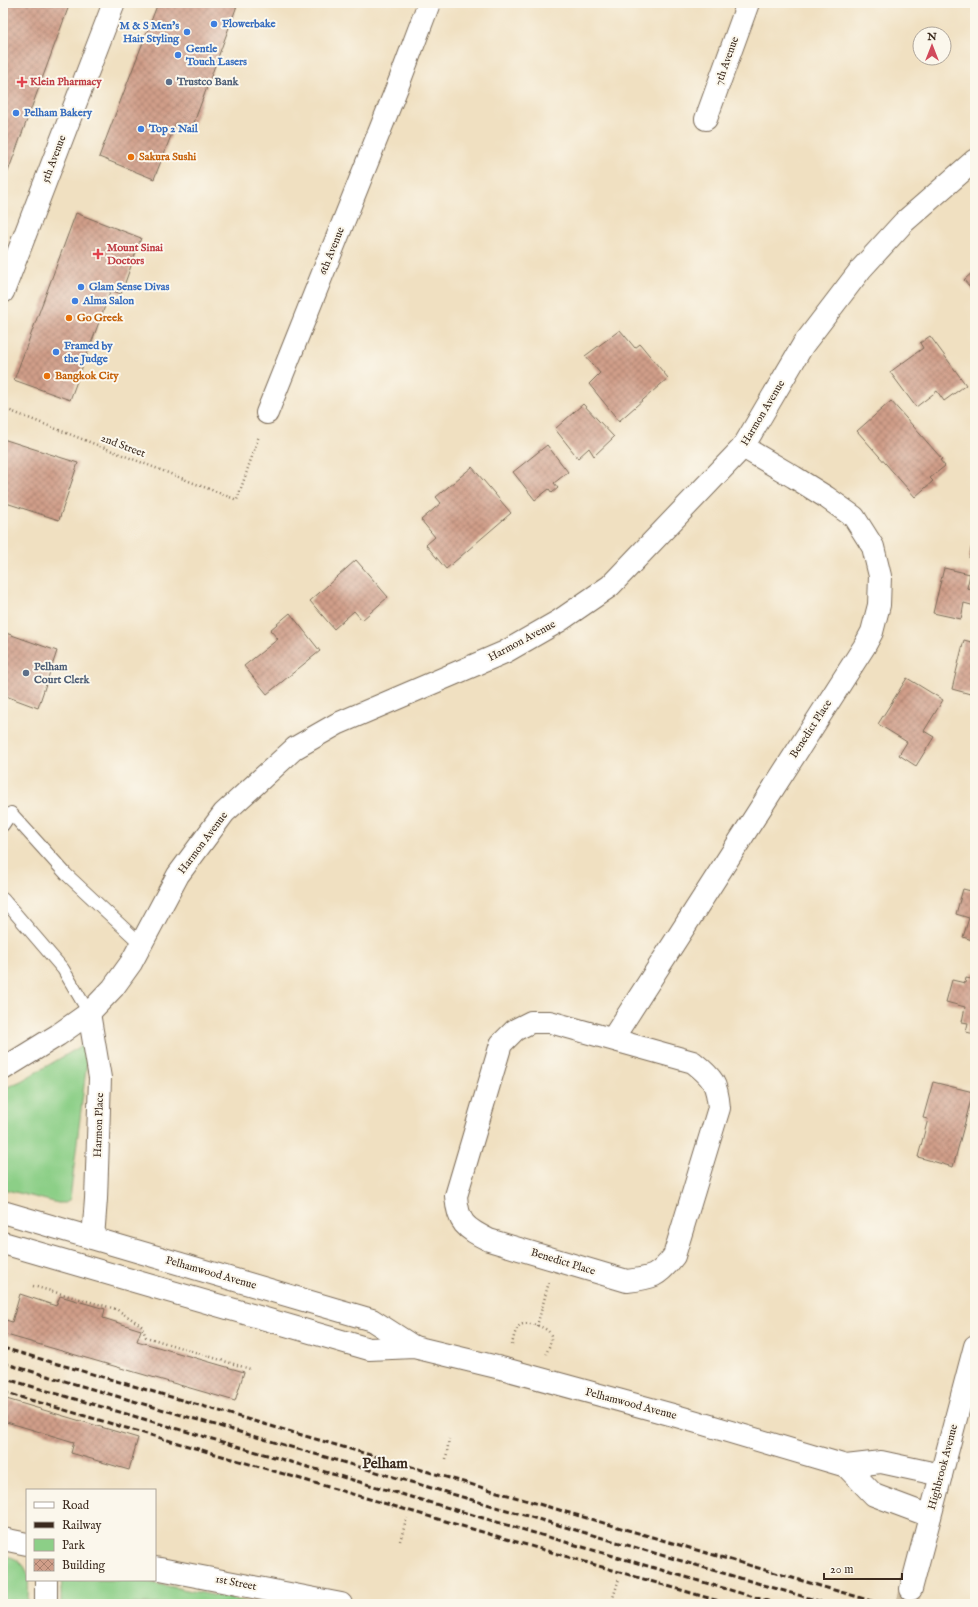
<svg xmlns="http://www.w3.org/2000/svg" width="978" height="1607" font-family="'IM FELL English',serif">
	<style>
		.park { fill: #8ccf87; stroke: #647c52 }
		.building { fill: url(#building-cross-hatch) }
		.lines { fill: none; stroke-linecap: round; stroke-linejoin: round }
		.street-tunnel { stroke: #ccbca0; stroke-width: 22; stroke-dasharray: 22 11; stroke-linecap: butt }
		.lane-casing { stroke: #7a6a57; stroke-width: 14 }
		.street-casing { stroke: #7a6a57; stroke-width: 24 }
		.secondary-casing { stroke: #7a6a57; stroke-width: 24 }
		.path { stroke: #7a6a57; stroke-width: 2.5; stroke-dasharray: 1 3; stroke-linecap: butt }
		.lane { stroke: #fff; stroke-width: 12 }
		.street { stroke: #fff; stroke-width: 22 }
		.secondary { stroke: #fff; stroke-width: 22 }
		.rail { stroke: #3b2a1e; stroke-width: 3; stroke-dasharray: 6 3; stroke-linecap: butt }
		.shop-dot { fill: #3f7fe0; stroke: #fbf7ec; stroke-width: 1.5 }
		.health-dot { fill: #e0444e; stroke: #fbf7ec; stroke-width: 1.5 }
		.service-dot { fill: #5c6f8a; stroke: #fbf7ec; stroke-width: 1.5 }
		.food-dot { fill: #e8710a; stroke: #fbf7ec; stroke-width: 1.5 }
		.labels { text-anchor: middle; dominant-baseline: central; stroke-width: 4; stroke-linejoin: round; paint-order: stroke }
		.shop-label { font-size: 11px; font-weight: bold; fill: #366cbe; stroke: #fbf7ec; text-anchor: start }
		.street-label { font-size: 11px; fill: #3b2a1e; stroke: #fbf7ec }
		.health-label { font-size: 11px; font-weight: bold; fill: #be3a42; stroke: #fbf7ec; text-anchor: start }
		.service-label { font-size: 11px; font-weight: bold; fill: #4e5e75; stroke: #fbf7ec; text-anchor: start }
		.food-label { font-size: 11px; font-weight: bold; fill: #c56008; stroke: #fbf7ec; text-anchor: start }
		.district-label { font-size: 15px; font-weight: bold; fill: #3b2a1e; stroke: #fbf7ec }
	</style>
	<defs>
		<pattern id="building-cross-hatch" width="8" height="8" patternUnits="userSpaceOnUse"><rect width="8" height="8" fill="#d09e89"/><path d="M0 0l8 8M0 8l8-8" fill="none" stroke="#aa816f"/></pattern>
	</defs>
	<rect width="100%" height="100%" fill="#fbf7ec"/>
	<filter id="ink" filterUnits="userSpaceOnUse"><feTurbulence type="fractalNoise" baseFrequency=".025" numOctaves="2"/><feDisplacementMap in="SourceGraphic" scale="8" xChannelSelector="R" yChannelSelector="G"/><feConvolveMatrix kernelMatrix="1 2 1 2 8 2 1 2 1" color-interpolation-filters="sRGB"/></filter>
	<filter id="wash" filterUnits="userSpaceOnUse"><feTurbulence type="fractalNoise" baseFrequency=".012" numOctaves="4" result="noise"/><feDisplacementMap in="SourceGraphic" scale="16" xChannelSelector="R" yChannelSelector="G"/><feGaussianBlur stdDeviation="0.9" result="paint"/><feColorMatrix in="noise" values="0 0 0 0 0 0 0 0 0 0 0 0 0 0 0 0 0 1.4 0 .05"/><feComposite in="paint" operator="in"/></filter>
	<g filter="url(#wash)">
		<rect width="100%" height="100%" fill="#f0e0c1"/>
		<!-- park -->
		<g class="park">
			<path d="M83 1045H89L70 1199 66 1203H58L3 1189V1089L21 1081Z"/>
			<path d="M3 1555C33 1561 28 1579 28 1604H3Z"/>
			<path d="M63 1580H137L258 1604H61V1588Z"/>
		</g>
		<g id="blocks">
			<!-- building -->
			<g class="building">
				<path d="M3 3H70L3 185Z"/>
				<path d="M158 3H238L192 128 176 123 154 179 99 157Z"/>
				<path d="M76 213 141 238 121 294 111 290 70 400 14 380Z"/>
				<path d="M975 270V293L964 280Z"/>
				<path d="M620 330 635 348 640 344 668 378 619 421 589 384 600 373 585 356Z"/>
				<path d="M930 336 966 385 944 401 937 391 916 407 890 372 923 348 920 343Z"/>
				<path d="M891 401 942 459 940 460 945 466 930 478 933 481 915 497 857 431Z"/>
				<path d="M583 404 614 437 594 456 589 448 578 458 555 429Z"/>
				<path d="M3 439 78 463 59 520 3 502Z"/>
				<path d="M547 445 568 472 554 483 558 488 552 493 549 489 535 500 513 472Z"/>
				<path d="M472 467 511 513 446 569 426 545 435 537 421 520 441 503 436 497Z"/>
				<path d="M974 536H975V560L969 558Z"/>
				<path d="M356 560 388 597 362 620 354 611 334 629 310 601Z"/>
				<path d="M944 568 970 574 967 588 975 590V606L964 603 961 619 933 613Z"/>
				<path d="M290 613 320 651 267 694 244 666 278 639 270 630Z"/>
				<path d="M3 632 57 651 38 708 3 695Z"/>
				<path d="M964 640 975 643 974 695 952 689Z"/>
				<path d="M907 678 943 700 924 731 934 737 916 766 899 755 907 742 878 724Z"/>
				<path d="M963 889 975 892V941L963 937 969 918 956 914Z"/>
				<path d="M972 972 975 973V1034L966 1032 968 1023 962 1022 965 1007 946 1002 952 980 965 983 966 978 971 979Z"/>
				<path d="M933 1082 973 1092 953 1167 918 1157 928 1119 923 1118Z"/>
				<path d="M20 1294 56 1306 60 1296 105 1309 103 1318 141 1330 137 1341 244 1372 235 1401 3 1334V1319L12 1322Z"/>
				<path d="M3 1398 138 1438 129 1470 71 1453 74 1442 3 1421Z"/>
			</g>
		</g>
	</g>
	<g filter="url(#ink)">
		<use href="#blocks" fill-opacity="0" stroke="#7a6a57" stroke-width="1"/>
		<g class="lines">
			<!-- street-tunnel -->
			<path class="street-tunnel" d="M907 1604 911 1589"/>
			<!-- lane casing -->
			<g class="lane-casing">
				<g id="lane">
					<path d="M3 825 11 813 66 874 141 944"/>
					<path d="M3 899 63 969 89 1013"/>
				</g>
			</g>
			<!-- street casing -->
			<g class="street-casing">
				<g id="street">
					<path d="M706 119 748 3"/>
					<path d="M267 413 400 80 429 3"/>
					<path d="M89 1013 100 1078 96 1199 93 1238"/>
					<path d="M531 1022H550L693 1062C713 1078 717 1083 719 1108L674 1256C658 1277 652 1278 627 1281L489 1240C465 1228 458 1223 456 1196L501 1044 515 1030Z"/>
					<path d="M613 1038 864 647 872 632 879 605 880 576 873 547 854 517 826 497 794 477 743 447"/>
					<path d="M3 1069 58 1035 89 1013 113 988 131 963 178 875 224 813 295 748 337 724 505 652 559 621 610 586 743 447 803 345 861 269 904 222 975 160"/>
					<path d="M911 1589 975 1346"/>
					<path d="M46 1604V1580"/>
				</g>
			</g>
			<!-- secondary casing -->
			<g class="secondary-casing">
				<g id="secondary">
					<path d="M3 292 114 3"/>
					<path d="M3 1212 372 1320 414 1347"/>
					<path d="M3 1243 369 1349 414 1347 505 1369 673 1415 846 1466 881 1462 941 1475"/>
					<path d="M846 1466 874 1495 930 1516"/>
					<path d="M3 1539 27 1544"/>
					<path d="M155 1568 341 1604"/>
				</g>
			</g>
			<!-- path -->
			<g class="path">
				<path d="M3 408 237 500 259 436"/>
				<path d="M33 1286 116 1309 141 1325 146 1337 250 1369"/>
				<path d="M537 1326 549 1282"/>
				<path d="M512 1345C513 1340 515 1329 520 1325 527 1321 550 1327 551 1336 552 1342 548 1349 546 1354"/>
				<path d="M446 1459 449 1439"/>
				<path d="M400 1541 407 1518"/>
				<path d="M611 1604 619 1579"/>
			</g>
			<!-- lane -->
			<use href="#lane" class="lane"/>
			<!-- street -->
			<use href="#street" class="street"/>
			<!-- secondary -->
			<use href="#secondary" class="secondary"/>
			<!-- rail -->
			<g class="rail">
				<path d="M3 1348 882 1604"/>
				<path d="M3 1363 829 1604"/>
				<path d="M3 1378 778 1604"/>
				<path d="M3 1392 729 1604"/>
			</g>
		</g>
	</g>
	<!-- markers -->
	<g class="shop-dot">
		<circle cx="214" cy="24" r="4"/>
		<circle cx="187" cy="32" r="4"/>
		<circle cx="178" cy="55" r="4"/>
		<circle cx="16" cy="113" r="4"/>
		<circle cx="141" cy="129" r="4"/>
		<circle cx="81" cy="287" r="4"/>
		<circle cx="75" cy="301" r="4"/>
		<circle cx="56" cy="352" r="4"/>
	</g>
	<g class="health-dot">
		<path d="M20 76h4v4h4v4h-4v4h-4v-4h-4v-4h4z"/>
		<path d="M96 248h4v4h4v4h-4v4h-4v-4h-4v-4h4z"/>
	</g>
	<g class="service-dot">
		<circle cx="169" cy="82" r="4"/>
		<circle cx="26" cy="673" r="4"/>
	</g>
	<g class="food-dot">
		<circle cx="131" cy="157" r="4"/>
		<circle cx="69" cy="318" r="4"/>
		<circle cx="47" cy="376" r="4"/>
	</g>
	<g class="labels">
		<!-- shop labels -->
		<g class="shop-label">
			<text x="222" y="24">Flowerbake</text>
			<text x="179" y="26" text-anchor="end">M &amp; S Men's<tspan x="179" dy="13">Hair Styling</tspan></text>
			<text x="186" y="49">Gentle<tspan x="186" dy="13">Touch Lasers</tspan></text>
			<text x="24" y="113">Pelham Bakery</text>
			<text x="149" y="129">Top 2 Nail</text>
			<text x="89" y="287">Glam Sense Divas</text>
			<text x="83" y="301">Alma Salon</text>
			<text x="64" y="346">Framed by<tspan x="64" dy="13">the Judge</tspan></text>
		</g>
		<!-- street labels -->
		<g class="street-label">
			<text transform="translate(727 61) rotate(-70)">7th Avenue</text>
			<text transform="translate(54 159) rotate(-69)">5th Avenue</text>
			<text transform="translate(332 251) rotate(-68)">6th Avenue</text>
			<text transform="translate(763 413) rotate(-59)">Harmon Avenue</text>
			<text transform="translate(123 446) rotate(21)">2nd Street</text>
			<text transform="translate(522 641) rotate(-28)">Harmon Avenue</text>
			<text transform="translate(811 729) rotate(-57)">Benedict Place</text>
			<text transform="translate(203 843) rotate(-53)">Harmon Avenue</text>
			<text transform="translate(99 1125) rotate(-88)">Harmon Place</text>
			<text transform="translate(563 1262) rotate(17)">Benedict Place</text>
			<text transform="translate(211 1273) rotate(16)">Pelhamwood Avenue</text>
			<text transform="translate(631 1404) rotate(15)">Pelhamwood Avenue</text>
			<text transform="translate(943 1467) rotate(-75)">Highbrook Avenue</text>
			<text transform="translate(236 1583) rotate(11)">1st Street</text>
		</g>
		<!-- health labels -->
		<g class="health-label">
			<text x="30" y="82">Klein Pharmacy</text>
			<text x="107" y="248">Mount Sinai<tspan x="107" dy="13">Doctors</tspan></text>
		</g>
		<!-- service labels -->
		<g class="service-label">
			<text x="177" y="82">Trustco Bank</text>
			<text x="34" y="667">Pelham<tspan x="34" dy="13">Court Clerk</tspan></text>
		</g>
		<!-- food labels -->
		<g class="food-label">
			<text x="139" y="157">Sakura Sushi</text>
			<text x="77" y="318">Go Greek</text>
			<text x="55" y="376">Bangkok City</text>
		</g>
		<!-- district labels -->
		<g class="district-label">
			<text x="385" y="1463">Pelham</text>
		</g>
	</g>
	<!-- margin -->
	<rect width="978" height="1607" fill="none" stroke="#fbf7ec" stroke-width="16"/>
	<!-- legend -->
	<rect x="26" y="1489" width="130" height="92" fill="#fbf7ec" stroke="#aea59a"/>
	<rect x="34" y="1502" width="20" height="6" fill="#ffffff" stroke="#aea59a"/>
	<text x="62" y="1509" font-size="12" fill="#3b2a1e">Road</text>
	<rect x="34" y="1522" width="20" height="6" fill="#3b2a1e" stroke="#aea59a"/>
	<text x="62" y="1529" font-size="12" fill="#3b2a1e">Railway</text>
	<rect x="34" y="1539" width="20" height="12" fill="#8ccf87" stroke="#aea59a"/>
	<text x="62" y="1549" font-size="12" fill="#3b2a1e">Park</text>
	<rect x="34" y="1559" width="20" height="12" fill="url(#building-cross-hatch)" stroke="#aea59a"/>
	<text x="62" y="1569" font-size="12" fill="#3b2a1e">Building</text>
	<!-- north arrow -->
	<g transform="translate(932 46)"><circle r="19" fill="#fbf7ec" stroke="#aea59a"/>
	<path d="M0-3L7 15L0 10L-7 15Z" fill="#d1495b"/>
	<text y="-6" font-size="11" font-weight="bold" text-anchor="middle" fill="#3b2a1e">N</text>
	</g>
	<!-- scale -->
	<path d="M824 1573v6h78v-6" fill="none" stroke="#3b2a1e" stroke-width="2"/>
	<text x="830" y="1573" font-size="12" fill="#3b2a1e" stroke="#fbf7ec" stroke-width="3" paint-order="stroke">20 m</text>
</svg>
